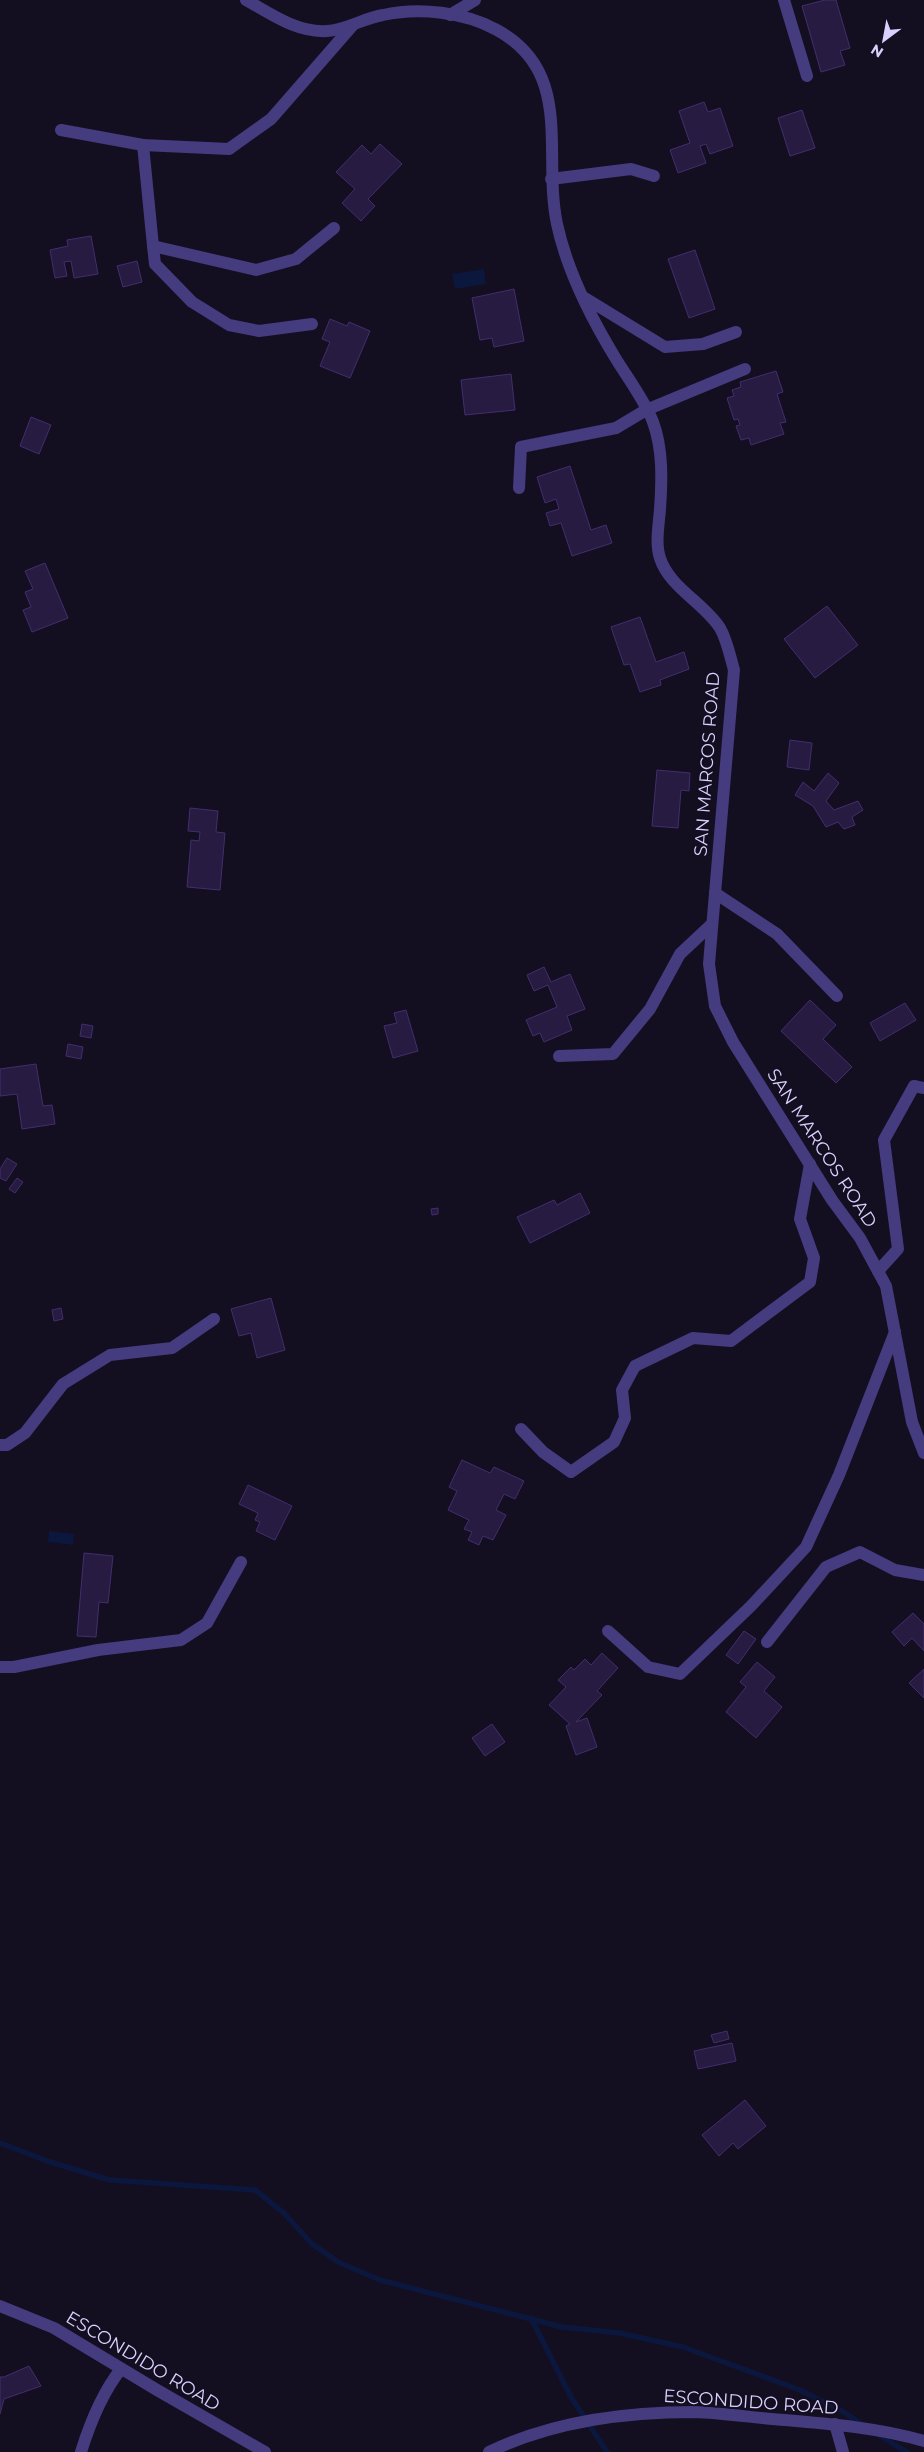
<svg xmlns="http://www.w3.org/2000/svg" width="924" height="2452" font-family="Montserrat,sans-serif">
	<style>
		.water { fill: #0b173d }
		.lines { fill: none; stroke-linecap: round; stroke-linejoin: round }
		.stream { stroke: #0b173d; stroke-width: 5.5 }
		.building { fill: #271b42; stroke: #422e6d }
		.minor { stroke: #453b7f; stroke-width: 12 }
		.labels { text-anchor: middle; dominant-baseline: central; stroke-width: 4; stroke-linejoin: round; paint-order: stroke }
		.street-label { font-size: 18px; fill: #dad0fd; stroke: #140e21 }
	</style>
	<rect width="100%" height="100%" fill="#140e21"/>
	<!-- water -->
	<g class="water">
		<path d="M484 269 486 284 455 289 452 274Z"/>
		<path d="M49 1531 74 1534 73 1545 48 1542Z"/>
	</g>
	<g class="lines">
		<!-- stream -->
		<g class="stream">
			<path d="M0 2143 50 2162 110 2180 255 2190 284 2213 311 2243 338 2262 380 2280 562 2327 619 2333 683 2347 800 2390 842 2411 863 2425"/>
			<path d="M531 2318 571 2397 607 2452"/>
			<path d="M877 2434 907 2452"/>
		</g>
	</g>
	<!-- building -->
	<g class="building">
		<path d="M825 0H836L850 48 840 51 845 65 821 72 802 6Z"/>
		<path d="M704 102 708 112 720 108 733 146 710 154 706 144 700 146 706 163 678 173 670 150 690 143 679 111Z"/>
		<path d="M802 110 815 148 790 156 778 118Z"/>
		<path d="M380 144 402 164 368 199 375 206 361 221 342 203 355 189 336 172 362 145 371 154Z"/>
		<path d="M91 236 98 274 74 278 71 261 64 262 67 276 55 278 50 250 68 246 67 240Z"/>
		<path d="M695 250 715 309 689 318 668 259Z"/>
		<path d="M137 261 142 282 123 287 117 266Z"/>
		<path d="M514 289 524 341 494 347 492 338 480 340 472 298Z"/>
		<path d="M330 319 347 326 349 322 370 331 350 378 320 366 330 342 322 339Z"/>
		<path d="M776 371 783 392 777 394 786 422 780 423 784 434 751 445 749 438 741 440 736 426 740 425 738 419 734 420 727 398 734 396 732 390 741 387 740 382Z"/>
		<path d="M511 374 515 410 465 415 461 380Z"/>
		<path d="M31 417 51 425 39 454 20 446Z"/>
		<path d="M570 466 591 530 606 525 612 543 572 556 561 523 550 526 546 513 559 509 556 499 545 503 537 477Z"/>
		<path d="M45 563 68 618 32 632 23 610 31 607 25 592 33 589 25 571Z"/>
		<path d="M827 606 858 645 815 678 784 639Z"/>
		<path d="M640 617 656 662 684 652 689 669 660 680 661 685 640 692 630 664 624 665 611 627Z"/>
		<path d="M790 740 812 743 809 770 787 767Z"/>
		<path d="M657 770 690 773 689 791 681 790 678 828 652 826Z"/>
		<path d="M828 773 839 783 826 801 834 810 858 801 863 810 852 817 855 825 844 829 838 822 826 827 813 806 795 795 803 782 814 791Z"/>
		<path d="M190 808 218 811 216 832 225 833 220 890 187 887 191 840 199 841 200 832 188 831Z"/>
		<path d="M544 967 551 982 570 974 585 1009 567 1016 572 1030 544 1042 540 1033 533 1036 526 1020 557 1007 548 985 534 991 527 975Z"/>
		<path d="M810 1000 836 1025 823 1039 852 1067 836 1083 781 1031Z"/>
		<path d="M905 1003 916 1020 880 1041 870 1023Z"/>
		<path d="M406 1010 418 1051 393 1058 384 1026 397 1023 394 1013Z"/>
		<path d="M82 1024 93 1026 91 1038 80 1036Z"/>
		<path d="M68 1044 83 1047 81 1059 66 1056Z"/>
		<path d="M36 1064 43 1106 52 1105 55 1124 22 1129 17 1094 0 1096V1069Z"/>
		<path d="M7 1158 17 1164 6 1181 0 1178V1169Z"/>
		<path d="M17 1178 23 1182 15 1193 9 1189Z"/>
		<path d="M580 1193 590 1213 530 1243 517 1217 554 1200 557 1205Z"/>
		<path d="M438 1208V1214L432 1215 431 1209Z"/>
		<path d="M271 1298 285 1350 257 1358 251 1333 239 1336 231 1309Z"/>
		<path d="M61 1308 63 1319 54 1321 52 1310Z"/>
		<path d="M462 1460 490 1473 494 1467 524 1481 515 1499 504 1494 496 1510 506 1515 493 1540 483 1536 479 1545 468 1540 472 1532 464 1529 469 1520 448 1510 457 1491 449 1487Z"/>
		<path d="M248 1485 292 1506 275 1540 256 1531 260 1522 255 1520 258 1513 239 1504Z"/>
		<path d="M84 1553 113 1556 108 1603 99 1602 96 1637 77 1636Z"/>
		<path d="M913 1613 924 1624V1651L912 1638 904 1646 892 1632Z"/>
		<path d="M744 1631 756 1639 738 1664 726 1655Z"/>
		<path d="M602 1653 618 1668 597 1691 602 1695 576 1722 587 1718 597 1747 576 1755 566 1726 570 1724 549 1705 566 1687 558 1680 571 1667 574 1670 585 1659 591 1665Z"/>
		<path d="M757 1662 775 1677 764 1691 782 1707 756 1738 726 1712 746 1687 740 1682Z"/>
		<path d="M924 1669V1698L909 1683Z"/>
		<path d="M492 1724 505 1742 485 1756 472 1738Z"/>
		<path d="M727 2031 729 2039 714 2043 711 2035Z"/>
		<path d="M732 2043 736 2061 698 2069 694 2051Z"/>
		<path d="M745 2100 766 2126 738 2149 733 2143 719 2156 702 2135Z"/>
		<path d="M29 2366 41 2386 4 2399 0 2414V2377H4Z"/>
	</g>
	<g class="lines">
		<!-- minor -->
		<g class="minor">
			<path d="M246 0C271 14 297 33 327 31 346 30 364 18 383 15 419 7 465 12 497 30 575 73 542 153 557 224 567 271 591 318 616 359 627 377 645 401 653 422 663 449 662 480 660 509 659 524 655 543 660 558 669 587 704 603 720 628 727 640 730 656 734 670L709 964 715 1006 733 1042 832 1200 860 1238 886 1286 912 1422 924 1453"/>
			<path d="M784 0 807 76"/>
			<path d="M450 15 475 0"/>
			<path d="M61 130 143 145 229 149 271 119 353 25"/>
			<path d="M143 145 153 246 256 270 296 259 334 228"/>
			<path d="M551 179 631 169 654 176"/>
			<path d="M153 246 155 264 192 302 229 325 259 331 312 324"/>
			<path d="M585 298 665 347 703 344 736 332"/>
			<path d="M519 488 521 447 616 428 646 410 745 369"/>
			<path d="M715 893 777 934 837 996"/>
			<path d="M559 1056 613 1054 650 1009 680 954 712 924"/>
			<path d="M878 1271 898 1249 884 1140 914 1086 924 1088"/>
			<path d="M521 1429 543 1452 571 1472 614 1442 625 1418 622 1390 635 1366 693 1338 731 1341 810 1282 814 1258 800 1219 810 1164"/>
			<path d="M0 1445H7L25 1433 63 1384 110 1355 172 1348 214 1319"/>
			<path d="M608 1631 648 1667 680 1674 751 1606 806 1547 839 1475 895 1332"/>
			<path d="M767 1642 826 1567 860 1552 895 1570 924 1575"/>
			<path d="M0 1667H14L98 1650 181 1640 207 1623 241 1562"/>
			<path d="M0 2306 54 2328 157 2390 265 2452"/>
			<path d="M835 2424 843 2452"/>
			<path d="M81 2452C90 2423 102 2393 121 2369"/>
			<path d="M489 2452C551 2422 626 2412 694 2412 724 2413 755 2418 785 2420 832 2424 879 2428 924 2441"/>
		</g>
	</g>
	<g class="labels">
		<!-- street labels -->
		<g class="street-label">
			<text transform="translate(707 764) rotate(-86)">SAN MARCOS ROAD</text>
			<text transform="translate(822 1148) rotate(57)">SAN MARCOS ROAD</text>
			<text transform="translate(143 2361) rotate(31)">ESCONDIDO ROAD</text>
			<text transform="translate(751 2402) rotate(4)">ESCONDIDO ROAD</text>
		</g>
	</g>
	<!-- north arrow -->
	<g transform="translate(884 40) rotate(212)" stroke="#140e21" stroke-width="4" paint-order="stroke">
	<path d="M0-4L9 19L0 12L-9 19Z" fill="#dad0fd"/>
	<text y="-8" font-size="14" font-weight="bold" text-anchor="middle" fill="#dad0fd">N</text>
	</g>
</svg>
